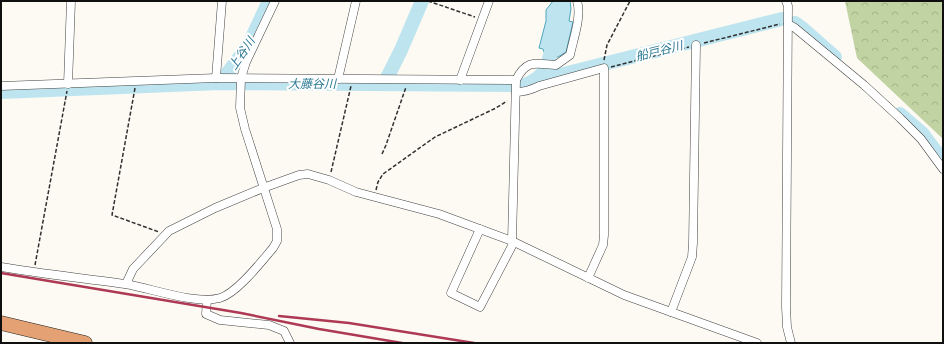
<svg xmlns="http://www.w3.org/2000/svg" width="944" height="344" font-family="Literata,'Noto Sans JP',serif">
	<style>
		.forest { fill: url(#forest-crowns) }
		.water { fill: #bee5ef; stroke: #4ea5bc }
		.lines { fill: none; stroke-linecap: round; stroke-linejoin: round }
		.river { stroke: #bee5ef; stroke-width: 14 }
		.minor-casing { stroke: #424242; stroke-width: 9 }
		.trunk-casing { stroke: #202020; stroke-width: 15 }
		.path { stroke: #313131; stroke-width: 1.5; stroke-dasharray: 4 2; stroke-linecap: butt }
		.minor { stroke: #fff; stroke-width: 8 }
		.trunk { stroke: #e4a274; stroke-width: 14 }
		.rail { stroke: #ae3954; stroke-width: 2.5 }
		.labels { text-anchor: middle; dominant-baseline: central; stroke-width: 4; stroke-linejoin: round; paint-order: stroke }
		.water-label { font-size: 12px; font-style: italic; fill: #287792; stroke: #fff }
	</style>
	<defs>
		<pattern id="forest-crowns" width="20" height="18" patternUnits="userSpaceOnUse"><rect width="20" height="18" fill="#c1d3a2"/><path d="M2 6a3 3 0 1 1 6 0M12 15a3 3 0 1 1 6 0" fill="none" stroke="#a5b48a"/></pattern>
	</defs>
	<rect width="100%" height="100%" fill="#fdfaf3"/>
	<!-- forest -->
	<path class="forest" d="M845 1H943V139L857 58Z"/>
	<!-- water -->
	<path class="water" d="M553 1H570L571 9 569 21 573 22 566 52 558 57 545 55 543 49 539 48 546 21V10Z"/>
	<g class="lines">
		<!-- river -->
		<g class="river">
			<path d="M795 23 802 28 835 57"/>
			<path d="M536 81 782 19"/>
			<path d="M220 83 248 46 269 1"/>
			<path d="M384 84 401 50 422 1"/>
			<path d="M1 92 220 83 524 85C535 81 540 77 547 68L563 1"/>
			<path d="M900 114 922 133 943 161"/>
		</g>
		<!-- minor casing -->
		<g class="minor-casing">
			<g id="minor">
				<path d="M786 1 788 6 786 307 787 327 791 343"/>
				<path d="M788 24 795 28 864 85 900 118 921 139 943 169"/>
				<path d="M216 78 222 1"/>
				<path d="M338 79 356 1"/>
				<path d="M460 80 489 1"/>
				<path d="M68 84 71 1"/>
				<path d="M1 86 216 78 516 80"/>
				<path d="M516 92C525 92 531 90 539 86L604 68V235L603 245 588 278"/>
				<path d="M480 229 451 293 480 307 514 242"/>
				<path d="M512 241 516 80C527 58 537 64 556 65L570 55C573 40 582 16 577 1"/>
				<path d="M1 267C42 274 83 278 125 284 151 288 195 305 220 298 237 293 261 262 273 248L277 241V229L245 129 240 108 241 78 246 62 275 1"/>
				<path d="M126 284 133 269 169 231 215 208 263 188 299 175 308 174 329 180 356 192 439 214 512 241 624 295 757 343"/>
				<path d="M207 300 206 314 220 320 269 325 284 331 290 343"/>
				<path d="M671 312 692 257 693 243 696 45"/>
			</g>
		</g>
		<!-- trunk casing -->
		<g class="trunk-casing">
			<path id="trunk" d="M1 323 85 343"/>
		</g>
		<!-- path -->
		<g class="path">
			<path d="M428 1 475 17"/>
			<path d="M704 43 780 24"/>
			<path d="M604 60 607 45 630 1"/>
			<path d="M611 67 689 47"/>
			<path d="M135 88 112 215 159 232"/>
			<path d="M382 154 386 145 406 87"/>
			<path d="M331 172 351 86"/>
			<path d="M376 190 378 182 383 174 435 137 496 108 507 101"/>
			<path d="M35 265 67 91"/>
		</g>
		<!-- minor -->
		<use href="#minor" class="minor"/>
		<!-- trunk -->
		<use href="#trunk" class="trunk"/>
		<!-- rail -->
		<g class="rail">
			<path d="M1 273 241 313 319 329 402 343"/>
			<path d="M279 316 349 323 474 343"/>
		</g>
	</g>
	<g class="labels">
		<!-- water labels -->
		<g class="water-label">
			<text transform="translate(659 50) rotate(-14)">船戸谷川</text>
			<text transform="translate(241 53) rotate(-56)">上谷川</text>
			<text x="312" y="83">大藤谷川</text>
		</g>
	</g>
	<!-- border -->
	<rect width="944" height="344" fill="none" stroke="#0f0f0f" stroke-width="4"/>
</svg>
